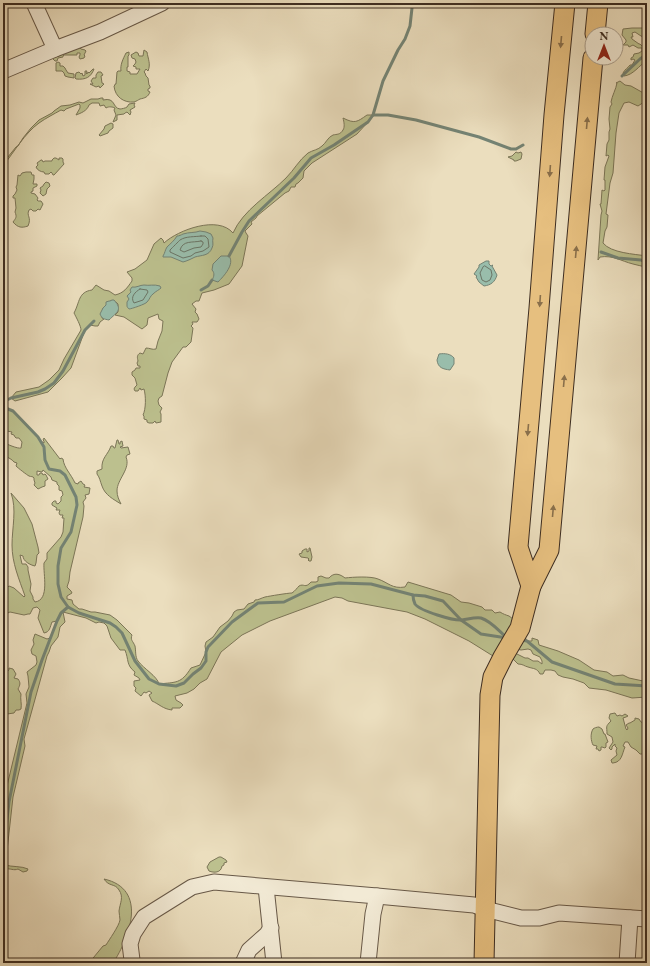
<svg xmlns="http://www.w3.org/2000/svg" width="650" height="966" font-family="'EB Garamond',serif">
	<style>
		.green { fill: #bcc08e; stroke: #7c7658 }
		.water { fill: #99bdab; stroke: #748374 }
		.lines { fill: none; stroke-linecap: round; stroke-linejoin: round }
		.shore { stroke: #6b7566; stroke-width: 1 }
		.stream { stroke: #748374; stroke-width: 3 }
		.minor-casing { stroke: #685948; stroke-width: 17 }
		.major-casing { stroke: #3d2d21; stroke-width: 21 }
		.minor { stroke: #f2ead5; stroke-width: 15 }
		.major { stroke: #e6bf7f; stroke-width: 19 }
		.oneway { fill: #896f4b }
	</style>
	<rect width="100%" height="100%" fill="#ebdebe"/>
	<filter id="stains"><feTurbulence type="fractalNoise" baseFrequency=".005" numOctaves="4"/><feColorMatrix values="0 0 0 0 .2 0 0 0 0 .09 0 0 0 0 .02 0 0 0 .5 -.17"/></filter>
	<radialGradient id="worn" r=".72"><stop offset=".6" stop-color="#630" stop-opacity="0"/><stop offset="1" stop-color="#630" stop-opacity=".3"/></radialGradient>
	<!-- green -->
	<g class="green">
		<path d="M632 28H647V35L643 37 641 36 635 32 632 33 633 37H631L632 39 639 44H640L642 46 647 48V60C639 66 633 75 624 76L623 73C625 69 628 68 630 65H632L635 60 633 59 631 60V58L633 57 634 54 639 53 642 51V48H638L633 45 629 47 628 45H623L626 42V40L622 35 623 29Z"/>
		<path d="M79 47 81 49 85 50 86 51 84 55 85 56 84 58 80 59 79 57 80 55V53H77V55H64L63 56V57L58 58 57 61H55L52 58Z"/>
		<path d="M144 50 147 52C148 59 151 64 148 71L146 69 144 72 145 73 146 76 148 78 149 85 150 86V88L148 89V91L150 92C148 97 145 98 140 99 138 100 137 101 134 102 124 103 115 97 114 86L115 85V84H116L117 72 118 71H121C120 65 123 59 126 53L129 52V55L128 56V67H127V71L130 72V74H137L140 69H136V67L133 66 135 64 136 62 135 59 132 58 131 55 136 52 138 53 139 56H143Z"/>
		<path d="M58 62 60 63V66H63L65 68 66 70 68 73 74 74V78L68 77 65 76 64 73 62 71H56V63Z"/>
		<path d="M93 69H94C91 77 86 80 76 79L75 78 76 73 79 72 81 74 82 73 83 76 85 75V71H87L86 73 87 74 88 72 89 73Z"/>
		<path d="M98 72H101L103 75 101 76 102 83 104 84 100 88 99 86 96 87 90 84H93L91 81 93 78H96V75Z"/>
		<path d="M620 81 625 85 631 86 647 95V100L638 106 629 102 624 103 619 113 616 133 613 173 610 183 606 214 608 215 607 227 605 231 603 243C611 253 634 254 647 256V265L646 267C641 266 637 265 633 264 621 261 613 255 600 257L598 260 601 215 602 211 600 204H601L602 190 604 191 605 190V180H604L605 167 609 156 608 155 606 156 607 144 609 140V132L610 129 609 119 610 107 612 104 611 102C612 96 616 89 617 83H616Z"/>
		<path d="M101 98H103V100C116 97 112 108 120 109 121 109 126 108 127 107L129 104 135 103 134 105 135 107 130 110 131 112 130 115 127 112 125 113 124 114 117 115V120L113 122 116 115 114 110 115 108C113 107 109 106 106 108L104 105 100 106 99 103H92L89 105C87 111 81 113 76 115L80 108V105L79 104 66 109 64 111 61 110C54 114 46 118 39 123 25 133 14 152 3 166V163L16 147 18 146 23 138 31 128 39 120 52 113 54 111 61 106 70 105 79 102 83 103 91 99H98Z"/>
		<path d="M367 115H373L368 122 357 134 312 163 304 171 303 178 298 183 296 184 295 187H291L289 191 285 193 257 216 256 218 251 222 252 224 245 231 246 233 248 236 242 266 229 284 214 290 202 293 199 301H196L192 304 196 309 195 312 197 314 199 319 197 322H192L193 324 191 326 193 328 191 342 186 347H183L172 362 168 373 162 396 159 398 158 401 159 405 162 408 160 412 161 414V422L156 423 155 421 153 423H149L147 422V420L144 419V416L143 415C146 409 146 396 144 389L141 390 140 388 138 391H135L134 389 135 387 137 385 135 378 132 375V372L135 370 136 368H140V366H138L137 363 138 361C137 357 137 355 140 353L143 354 146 348C150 348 152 350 156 349L158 341 162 331 163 321 159 319 158 314 148 318 147 325 142 329 124 317 115 315 118 312V304L116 302 110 301 103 308 102 318 104 319 100 322 98 326H95L90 325 85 330 71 368 62 378 48 392 15 401 11 398 16 392 39 387 49 380 59 370 64 359 81 330C81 326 76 317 74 313 80 302 78 292 92 290L96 285 104 290 109 291 115 295C124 293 127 288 132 281V278L127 272 135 269 147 260 154 244 161 238 163 240 164 243C178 230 218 215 233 233 243 210 269 195 286 178 294 170 299 160 308 153 313 150 318 150 322 146 326 143 328 137 333 135 337 134 340 135 343 130 345 127 344 122 343 118 355 124 357 122 367 115Z"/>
		<path d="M111 123 113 124V128L109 131 108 133 100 136 99 135 104 129 105 126Z"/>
		<path d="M516 152 518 153 521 152 522 154 521 159 516 161H514V160L508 157 512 156Z"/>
		<path d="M54 158H56L59 160V158H62L63 159V162L64 164 54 175H53L52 173 51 172 49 174H45L44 172C41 172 37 170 36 167L38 165 37 163 41 160H42L43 162 45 161H52V160Z"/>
		<path d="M26 172H31L32 175H34V179L33 184H37V186L33 188V191L31 192V193L35 194 38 198 37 200 38 201H41L43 204 40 210 38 209 36 211H33L31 209 29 210C26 216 32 217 28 226 22 228 18 228 13 222 16 218 17 217 15 212L16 208 15 198H13V196L15 194 17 190 16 187 17 185 18 175 20 176 22 173Z"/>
		<path d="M46 182 49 183 50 186 47 189 46 194 43 196 40 193 41 190 40 188 43 186 44 184Z"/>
		<path d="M3 404 7 408 13 411 38 437 41 441 44 443V441L43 440 44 438 60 459 61 458 63 459C64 468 71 474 75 483L78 484V483L81 481 83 484 85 485 84 487 90 488 89 494 85 495 86 498 83 502 84 506 83 517 70 572 69 581 67 587 71 591 72 593 67 596V599L72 600 73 604 79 609H82L91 612H95L110 615 117 620 132 635C130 640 133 641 135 646 136 651 135 657 138 661 144 669 157 676 159 684 176 682 181 684 191 668L200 665 206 652 205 646 206 642 213 637 220 627 228 621 232 616 234 612 237 610 244 609 248 604 254 602 255 600C259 600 261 598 265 597 270 596 288 593 292 593 295 591 297 588 299 586 304 583 305 589 311 582H316L318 581V577L321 576 326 578H329C334 572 340 574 345 578 353 577 371 576 378 579 389 583 392 589 405 587L408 582 451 595 461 602 469 603 482 607 485 610H492L495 613 500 612C503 614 506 615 509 616 516 620 523 633 527 641H532V638L538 640 539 645 558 651 579 660 594 670 607 672 613 676 623 675 629 678 643 681 647 683V697L632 698 606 690 589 688 584 683 573 679 563 677 558 675 555 671 551 670H545L543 674H540C537 668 534 669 528 667 524 666 523 664 518 664L512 658 515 653 525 658H528L533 661H538L542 664V661L540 657 533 654 531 650 528 649 521 650 516 649 503 657 493 656 469 641 425 619 407 612 348 601 342 598 335 597 270 621 242 635 221 652 207 679 200 683 194 689 187 693 175 696 176 700 181 703 183 705 180 708H172V710C163 709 159 704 152 701L149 695 152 693 149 691 146 693 144 692 141 696 135 691 136 688 134 686V681L140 680 139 678 134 675 135 672C126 665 129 660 125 650H120L111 638 107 626 104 623 99 622 96 623 86 618 63 612 65 622 60 627 58 637 51 646 49 652 47 656 24 739 25 746 13 797 7 851C4 855 3 858 6 862L3 864V816L6 790 27 703 26 694 29 687 28 676 27 672 36 665 37 662 36 656 32 654 31 650 34 644 33 640 35 634 47 639 50 638 57 621 52 622C50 627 50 632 44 633L38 618 40 610 37 607 33 608 30 614H28L24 615 10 612 3 615V591L9 586 14 588 24 597 25 596C19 579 12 563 12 545 12 528 17 509 11 493L24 508 32 524 38 547 39 553 37 555 36 563 35 566C30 565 23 561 23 556L20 555 22 564H26L28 567V570L31 584 30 591 33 597V599L35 602C50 600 43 574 44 563L47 559V553L61 537 63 532 64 518H62L63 515H60L59 513 60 510H56L57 508 52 505V503L54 501H56V503L58 504 61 501V497L63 495 62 491 59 490V486L57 484V482L52 480 51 477 43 470 42 472 37 471V475H39L40 473H42L43 475 45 474 46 475 48 479 45 481V486L42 487 38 489 34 485 35 483 34 480V478C33 476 31 477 29 476 27 475 18 468 16 466L17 463 14 462C12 459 8 458 6 456 3 452 3 446 3 442 6 444 18 449 21 448L22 442 19 438H16L15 437 14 435 11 434 12 432 7 431 6 428 4 429V427H6L7 425 3 422Z"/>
		<path d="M117 440H118L119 444H120V442L122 441 123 446 120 447 121 448 128 447 130 454 127 455 126 457C131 469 117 479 117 491 117 496 119 500 121 504 113 499 105 495 102 486 100 481 100 478 97 474V471L102 469C101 458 108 455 111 446H113L114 448H115Z"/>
		<path d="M309 548H310L312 557 311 561H309L308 560 309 559 308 558 301 557 299 554 302 553V551L305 549H307V552L309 551Z"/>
		<path d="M3 664 6 665V667H4V672L5 673 9 670V668L13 669 16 674 14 678 18 679C21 683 20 685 18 689L21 694C20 699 22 704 21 709L19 710H16L14 713 7 714V711L5 713 3 717Z"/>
		<path d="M615 713 617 716 620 715 622 716 625 714 628 716 626 717 623 718 626 729 627 730 628 728 626 725 629 723H630L635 720V718L639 719 641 722 646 724 645 726 647 727V751L646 750 643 754H640L636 750 631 747 628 742H625L623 746 625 747C622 754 622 762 613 763H612L611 760 617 755 616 751 617 748 615 746V744L612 747V749L611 750 609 748 613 742 612 737 607 734C607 726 605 727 611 721L609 718 610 714Z"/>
		<path d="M599 727 602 729 604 734H605L608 742 606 743V747L605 748 602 747H601V750L599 751 598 749H596L597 746 593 745C591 741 590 734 593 729 594 728 597 727 599 727Z"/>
		<path d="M219 857H221L226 860 227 862 224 863V865L222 866C221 873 214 873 209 871L207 867 210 862Z"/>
		<path d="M5 865C12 867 22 866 28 869L27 871 23 872 18 869C14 871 10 868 5 869L4 866Z"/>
		<path d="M104 879C148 889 130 937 113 963H89L103 946 106 945C109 940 119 926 120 920 120 917 119 914 119 911 120 903 124 897 119 890 115 883 109 887 104 879Z"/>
	</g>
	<!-- water -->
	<g class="water">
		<path d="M200 231 206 232 211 234 213 238C212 242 214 244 212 248 209 256 202 255 195 257 191 259 187 261 183 262L171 257H163V256C165 253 165 250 167 247 171 243 174 241 177 236 179 236 181 235 183 234 189 232 195 233 200 231Z"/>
		<path d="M221 256H229C235 264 224 276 218 282L212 280C214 277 215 273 212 270L213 264Z"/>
		<path d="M486 261H489V264L491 266 493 265 492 266 497 275C495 282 491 285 484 286L479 282 476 277 477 276 474 274 479 267V265Z"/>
		<path d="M144 285C149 286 154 284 160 286L161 288C159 290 156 291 153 294 150 296 150 299 147 302 146 304 131 309 129 309 128 308 127 307 127 306V302L129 299 127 296 131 292 130 290 132 287C136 288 140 285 144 285Z"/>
		<path d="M112 300H114C123 310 117 312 109 320 104 319 102 319 100 314L103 308 106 305V302L109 301H110Z"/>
		<path d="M439 354C445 353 451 354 454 358V364L450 370C443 369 438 368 437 360Z"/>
	</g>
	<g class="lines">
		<!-- shore -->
		<g class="shore">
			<path d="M201 236H205L208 239 209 247 203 251 195 253 191 256 183 258 170 252V250C172 248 179 241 180 240 186 236 195 237 201 236Z"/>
			<path d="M201 241 203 242V244L201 247 194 248 184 252 180 250C183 240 192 243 201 241Z"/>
			<path d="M485 266 491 270 492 275 490 280 486 282 482 280 480 273 483 267Z"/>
			<path d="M140 289 147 290 148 292 143 300 134 303C130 297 135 292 140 289Z"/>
		</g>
		<!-- stream -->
		<g class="stream">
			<path d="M622 76 640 59 647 54"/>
			<path d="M373 115H388L416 120 479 137 511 149H516L523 145"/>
			<path d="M601 252 618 258 641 260 647 263"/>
			<path d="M229 256 242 232 249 221 294 178 311 158 334 145 368 122 373 115 383 81 398 50 405 39 410 26 412 8 411 3"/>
			<path d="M201 290 208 286 212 280"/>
			<path d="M3 402 11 398 38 392 45 389 54 383 63 371 85 330 94 321"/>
			<path d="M3 407 13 411 38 437 44 447 45 460 49 469 60 471 65 475 76 497 77 505 71 532 61 548 58 566V584L61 597 68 607 79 613 110 623 116 627 122 633 135 661 149 679 159 684 176 686 184 683 193 674 201 668 206 661V652L208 647 232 622 258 603 284 602 317 586 339 583 371 584 413 595 425 596 443 601 461 620 481 634 507 638"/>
			<path d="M413 595C413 597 414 602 415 604 420 611 454 621 462 620 469 619 475 617 481 618 491 621 499 631 506 637"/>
			<path d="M521 640 527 641 552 662 615 684 647 686"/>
			<path d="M3 841 6 828 9 802 31 692 42 660 57 621 61 613 68 607"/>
		</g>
		<!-- minor casing -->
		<g class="minor-casing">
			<g id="minor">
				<path d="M34 3 55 49"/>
				<path d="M3 71 55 49 100 32 162 3"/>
				<path d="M266 887 274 963"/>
				<path d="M133 963 132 960 130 944 133 934 144 917 192 887 214 882 377 896 474 905 485 909 521 918H539L559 913 647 919"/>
				<path d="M243 963 249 950 267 934 271 928"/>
				<path d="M368 963 373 914 377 896"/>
				<path d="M627 963 630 918"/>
			</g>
		</g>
		<!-- major casing -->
		<g class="major-casing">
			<g id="major">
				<path d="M565 3 554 115 539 308 518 547 531 586 549 550 593 58"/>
				<path d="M595 34 598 3"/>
				<path d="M484 963 490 695 493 677 503 657 520 628 531 586"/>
			</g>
		</g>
		<!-- minor -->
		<use href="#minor" class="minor"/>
		<!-- major -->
		<use href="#major" class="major"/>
	</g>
	<!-- one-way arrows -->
	<defs><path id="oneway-solid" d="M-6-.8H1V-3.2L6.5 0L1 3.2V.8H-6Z"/></defs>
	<g class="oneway">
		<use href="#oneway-solid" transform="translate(561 42) rotate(95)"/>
		<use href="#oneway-solid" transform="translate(587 123) rotate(-85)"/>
		<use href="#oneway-solid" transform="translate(550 171) rotate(94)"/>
		<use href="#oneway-solid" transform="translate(576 252) rotate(-85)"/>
		<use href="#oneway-solid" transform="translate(540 301) rotate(94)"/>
		<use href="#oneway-solid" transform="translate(564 381) rotate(-85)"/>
		<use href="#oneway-solid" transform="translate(528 430) rotate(95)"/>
		<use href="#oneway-solid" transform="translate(553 511) rotate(-85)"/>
	</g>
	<!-- margin -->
	<rect width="650" height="966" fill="none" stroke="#ebdebe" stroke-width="16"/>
	<rect x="4" y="4" width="642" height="958" fill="none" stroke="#3d2d21" stroke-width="2"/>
	<rect x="8" y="8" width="634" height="950" fill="none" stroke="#3d2d21"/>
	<!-- north arrow -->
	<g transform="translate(604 46)"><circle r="19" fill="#f2ead5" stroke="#aa9e8d"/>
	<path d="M0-3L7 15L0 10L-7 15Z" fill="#8f2418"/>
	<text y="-6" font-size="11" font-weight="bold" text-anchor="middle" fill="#3d2d21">N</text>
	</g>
	<rect width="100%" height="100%" filter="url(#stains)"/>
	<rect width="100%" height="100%" fill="url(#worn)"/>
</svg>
